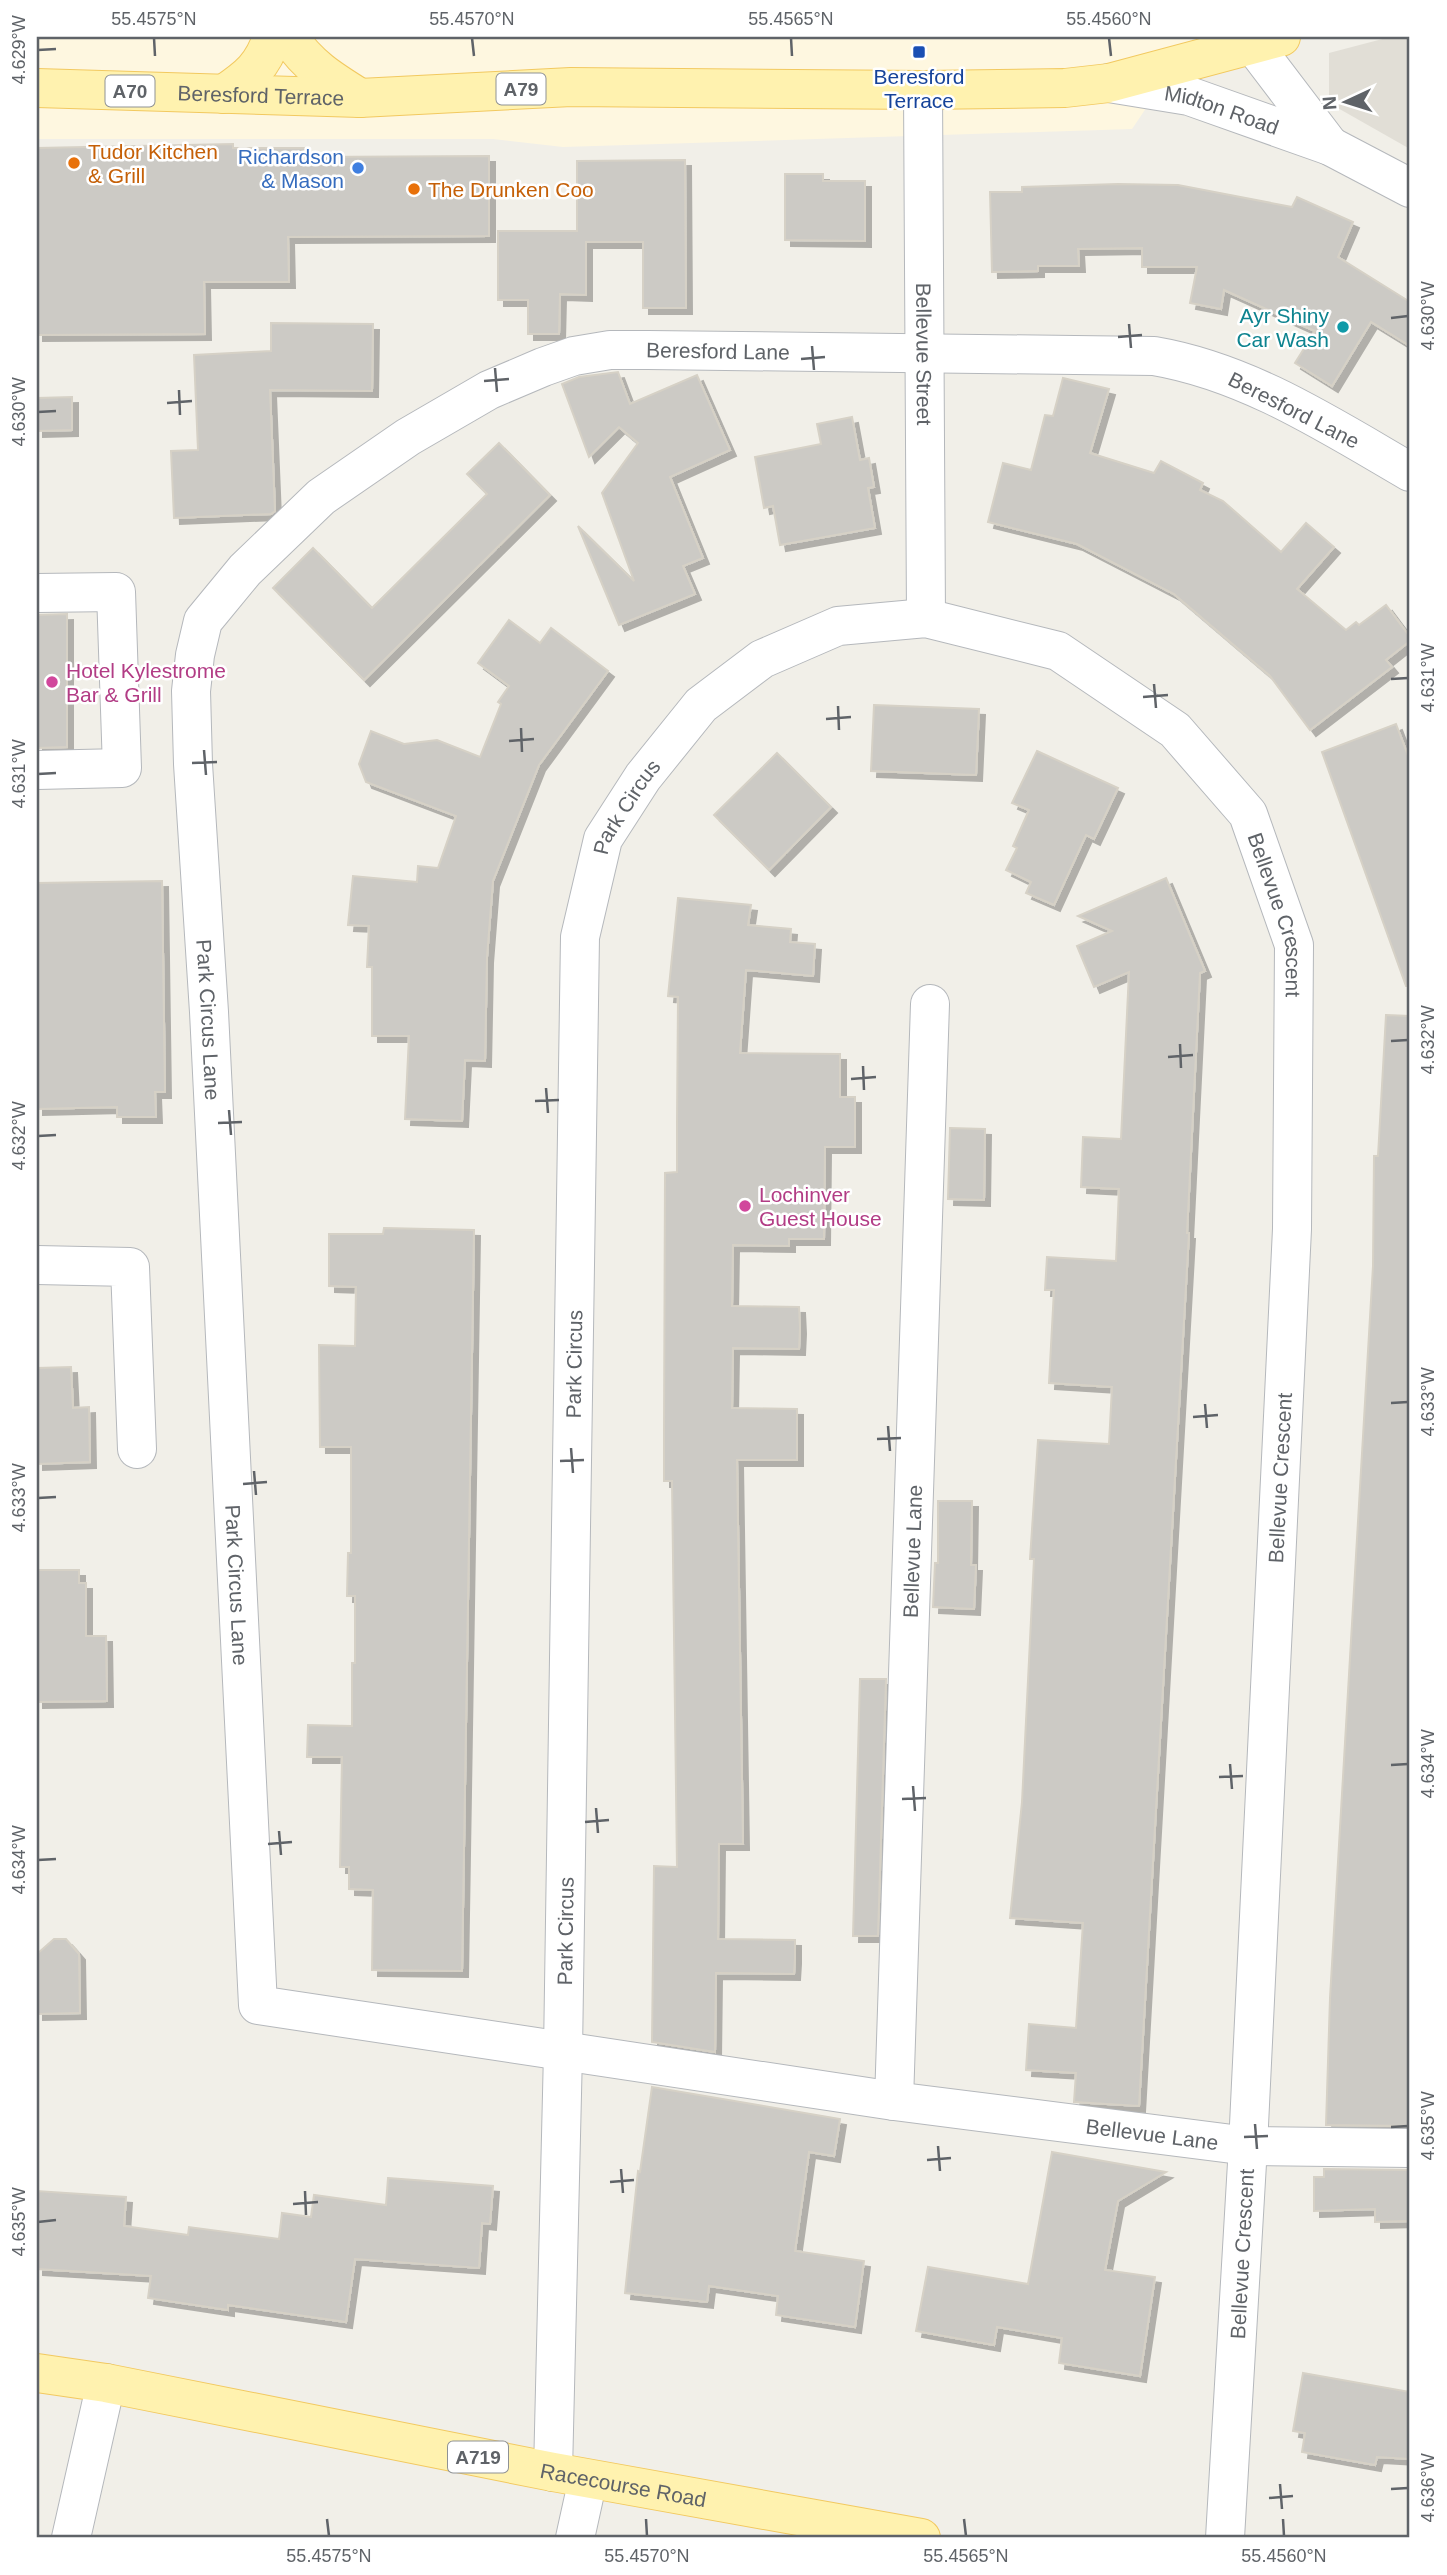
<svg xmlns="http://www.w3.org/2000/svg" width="1447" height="2575" font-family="Arial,sans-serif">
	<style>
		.commercial { fill: #fef7e0 }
		.education { fill: #e1ded6 }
		.building { fill: #cccac5; stroke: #d6d1c6; stroke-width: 2; filter: url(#shadow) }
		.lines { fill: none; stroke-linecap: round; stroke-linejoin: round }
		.minor-casing { stroke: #b5b8bc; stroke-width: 40 }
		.major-casing { stroke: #f2c960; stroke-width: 40 }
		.minor { stroke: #fff; stroke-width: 38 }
		.major { stroke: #fff2af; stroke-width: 38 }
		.ticks { fill: none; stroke: #5f6368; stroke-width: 2.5 }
		.transit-dot { fill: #1a4fb4; stroke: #fff; stroke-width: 2.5 }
		.food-dot { fill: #e8710a; stroke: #fff; stroke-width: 2.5 }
		.shop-dot { fill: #3f7fe0; stroke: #fff; stroke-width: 2.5 }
		.culture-dot { fill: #0f9aa8; stroke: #fff; stroke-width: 2.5 }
		.hotel-dot { fill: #d1479c; stroke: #fff; stroke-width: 2.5 }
		.labels { text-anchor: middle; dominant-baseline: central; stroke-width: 5; stroke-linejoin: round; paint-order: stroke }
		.shield { fill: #fff; stroke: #8f9295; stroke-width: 2 }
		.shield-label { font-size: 19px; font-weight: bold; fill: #5f6368 }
		.transit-label { font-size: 21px; fill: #164399; stroke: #fff }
		.street-label { font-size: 21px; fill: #5f6368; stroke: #fff }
		.food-label { font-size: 21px; fill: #c56008; stroke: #fff; text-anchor: start }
		.shop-label { font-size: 21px; fill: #366cbe; stroke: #fff; text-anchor: end }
		.culture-label { font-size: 21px; fill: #0d838f; stroke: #fff; text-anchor: end }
		.hotel-label { font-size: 21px; fill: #b23c85; stroke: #fff; text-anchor: start }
		.neatline { fill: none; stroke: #5f6368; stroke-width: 2.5 }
		.ticks-label { font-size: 18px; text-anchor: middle; fill: #5f6368 }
	</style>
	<defs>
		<filter id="shadow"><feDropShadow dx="6" dy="6" stdDeviation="0" flood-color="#0004"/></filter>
	</defs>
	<rect width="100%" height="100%" fill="#f1efe8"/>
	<!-- commercial -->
	<path class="commercial" d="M37 37H1194L1132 129 563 147 493 139H37Z"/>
	<!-- education -->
	<path class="education" d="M1390 37H1410V149L1329 103V53Z"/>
	<!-- building -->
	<g class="building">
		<path d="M233 144V148H307V157L489 156V236L288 237 289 282H204L205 334 37 335V148Z"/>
		<path d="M685 160 686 308H643V242H586V295L560 294 559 334H528V300H498V231H577V161Z"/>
		<path d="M785 174H823V181H865V241L785 240Z"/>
		<path d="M1118 184 1178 185 1292 207 1297 197 1353 222 1338 257 1410 302V346L1371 322 1332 386 1295 363 1315 331 1224 290 1221 309 1190 303 1197 267H1142V248L1078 249 1079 266H1038V271L992 272 990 192H1022V187Z"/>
		<path d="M271 323 373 324 372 391 270 390 275 511 271 514 174 518 171 451 198 450 194 355 271 351Z"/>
		<path d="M618 372 630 404 697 375 730 450 670 477 703 558 683 566 695 594 619 625 578 526 634 581 602 493 638 443 619 427 589 457 562 384 579 377Z"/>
		<path d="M1063 378 1109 389 1090 453 1154 473 1161 461 1203 483 1200 490 1223 501 1281 552 1306 523 1334 547 1297 589 1346 630 1356 622 1359 625 1386 605 1410 637V641L1386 660 1392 667 1310 730 1270 676 1174 594 1077 544 988 522 1003 463 1031 470 1045 415 1053 416Z"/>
		<path d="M72 397V430L37 431V398Z"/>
		<path d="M852 417 860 460 869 458 874 487 868 488 875 528 780 545 773 506 764 508 755 457 821 444 817 424Z"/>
		<path d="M499 443 550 495 364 680 273 588 313 548 372 608 487 494 467 474Z"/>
		<path d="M67 614V747L37 748V615Z"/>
		<path d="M509 620 540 643 551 628 608 671 539 765 493 881 487 957 485 1061 465 1060 462 1121 405 1119 409 1036H372V967H367L369 926 348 925 353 876 417 882 418 866 438 868 456 816 366 782 359 764 371 731 404 744 437 740 480 757 501 704 498 702 509 686 478 663Z"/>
		<path d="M874 705 979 709 976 775 871 771Z"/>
		<path d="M1396 724 1410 761V986H1406L1322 752Z"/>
		<path d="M1037 751 1118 788 1094 839 1086 835 1054 905 1026 893 1031 882 1006 870 1017 848 1013 846 1029 810 1012 803Z"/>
		<path d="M777 753 831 807 769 870 714 815Z"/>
		<path d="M1166 878 1205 971 1200 973 1187 1233H1189L1139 2106 1074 2102 1076 2073 1026 2070 1029 2024 1076 2028 1083 1923 1010 1918 1022 1802 1034 1559H1030L1038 1440 1109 1444 1112 1387 1049 1383 1054 1290H1045L1047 1257 1116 1261 1119 1189 1081 1187 1083 1137 1121 1139 1129 972 1094 987 1077 946 1112 931 1078 916Z"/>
		<path d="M162 881 165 1092H155L156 1117H117V1107L37 1109V883Z"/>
		<path d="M678 898 751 905 748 925 791 929 790 942 815 944 813 976 746 970 740 1053 840 1054V1097H855V1147H825L824 1239H789V1246L733 1245 732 1306 799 1307 800 1328 799 1349 733 1348 732 1408 797 1409V1460H737L743 1844H719L718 1939 795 1940V1958L794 1974 716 1973 715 2052 652 2042 654 1866 677 1867 672 1481H664V1435L665 1173 677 1172V1124L678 997 668 996Z"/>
		<path d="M1386 1015 1410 1016V2126L1326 2125 1330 1998 1373 1266 1374 1156H1378Z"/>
		<path d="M950 1128 985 1129 984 1200 948 1199Z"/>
		<path d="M384 1228 474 1230 462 1971 372 1970 373 1890 349 1889V1867H340L342 1757H307L308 1725 352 1726V1663H355V1596H347L348 1553H351V1447H320L319 1345 355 1346 356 1287 329 1286V1234H383Z"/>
		<path d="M71 1367 73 1408 89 1407 90 1462 37 1464V1368Z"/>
		<path d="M938 1501H972L971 1565H976L974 1609 933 1607 935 1563H938Z"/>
		<path d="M37 1570H79V1583H86V1636H106L107 1701 37 1702Z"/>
		<path d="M860 1679H886L878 1936H853Z"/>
		<path d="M54 1939H66L79 1954 80 2013 37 2014V1954Z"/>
		<path d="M652 2087 840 2119 834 2156 809 2152 795 2251 864 2261 855 2327 776 2315 778 2296 709 2286 707 2302 625 2293 638 2171 640 2172Z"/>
		<path d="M1052 2152 1166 2172 1118 2201 1105 2270 1155 2277 1140 2376 1059 2363 1062 2338 997 2327 994 2345 916 2331 928 2267 1028 2284Z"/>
		<path d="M1324 2169 1410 2170V2221L1375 2222V2209L1314 2211V2177H1324Z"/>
		<path d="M388 2178 493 2186 490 2224 482 2223 479 2268 355 2259 346 2322 228 2305V2310L148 2298 151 2276 37 2269V2191L126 2197 124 2226 188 2235 189 2227 279 2239 282 2213 311 2217 314 2195 386 2205Z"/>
		<path d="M1303 2373 1410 2392V2459L1377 2457 1375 2465 1302 2452 1305 2433 1293 2431Z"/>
	</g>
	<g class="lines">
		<!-- minor casing -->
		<g class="minor-casing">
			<g id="minor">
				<path d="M1252 37 1254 46 1330 146"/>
				<path id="s1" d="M1109 83 1189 96 1330 146 1410 188"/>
				<path id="s2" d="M923 90 926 618"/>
				<path id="s3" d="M1410 472C1329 425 1248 372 1154 356L648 350H610L574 356 543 367 489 390 408 437 321 497 245 570 203 621 195 655 191 691 193 764 209 1012 258 2005 894 2101 1248 2146 1410 2148"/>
				<path d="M37 593 116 592 122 768 37 770"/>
				<path d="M37 1265 130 1267 137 1449"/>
				<path id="s4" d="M894 2101 930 1004"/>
				<path id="s5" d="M553 2472 563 2052 580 937 603 839 643 777 701 705 762 659 838 626 926 618 1058 651 1175 730 1248 814 1294 945 1292 1229 1248 2146 1225 2538"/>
				<path d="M71 2538 106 2383"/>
				<path d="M575 2538 588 2479"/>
			</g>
		</g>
		<!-- major casing -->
		<g class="major-casing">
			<g id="major">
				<path d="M289 37C308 66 331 80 360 98"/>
				<path id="s6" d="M37 88 360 98 571 87 923 90 1065 88 1109 83 1281 37"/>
				<path d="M224 94C249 77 263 66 272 37"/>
				<path id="s7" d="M37 2373 106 2383 553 2472 921 2538"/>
			</g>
		</g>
		<!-- minor -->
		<use href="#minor" class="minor"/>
		<!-- major -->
		<use href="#major" class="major"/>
	</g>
	<!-- ticks -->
	<path class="ticks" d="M154 38 155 56M472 38 474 56M791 38 792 56M1109 38 1111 56M38 50 56 49M1391 318 1408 316M1129 324 1131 348M1118 337 1142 335M812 346 814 370M801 359 825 357M495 368 497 392M484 381 509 379M179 390 180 415M167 403 192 401M38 412 56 411M1391 679 1408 678M1154 684 1156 708M1143 697 1168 695M838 706 839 730M826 719 851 717M521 728 522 752M509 741 534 739M204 750 206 775M192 763 217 762M38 774 56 773M1391 1041 1408 1040M1180 1044 1181 1068M1168 1057 1193 1055M863 1066 864 1090M851 1079 876 1077M546 1088 548 1113M535 1101 559 1100M229 1110 231 1135M218 1123 242 1122M38 1136 56 1135M1391 1403 1408 1402M1205 1404 1207 1428M1193 1417 1218 1415M888 1426 890 1451M877 1439 901 1438M571 1448 573 1473M560 1461 584 1460M254 1471 256 1495M243 1484 267 1482M38 1498 56 1497M1230 1764 1232 1789M1391 1765 1408 1764M1219 1777 1243 1776M913 1786 915 1811M902 1799 926 1798M596 1808 598 1833M585 1822 609 1820M279 1831 281 1855M268 1844 292 1842M38 1860 56 1859M1255 2124 1257 2149M1391 2127 1408 2126M1244 2137 1268 2136M938 2146 940 2171M927 2160 951 2158M621 2169 623 2193M610 2182 634 2180M305 2191 306 2215M293 2204 318 2202M38 2222 56 2220M1280 2484 1282 2509M1391 2489 1408 2488M1269 2498 1293 2496M327 2519 329 2536M646 2519 647 2536M964 2519 966 2536M1283 2519 1284 2536"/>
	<!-- markers -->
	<rect class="transit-dot" x="912" y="45" width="14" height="14" rx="3.5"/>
	<g class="food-dot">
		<circle cx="74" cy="163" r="7"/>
		<circle cx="414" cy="189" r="7"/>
	</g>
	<circle class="shop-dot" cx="358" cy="168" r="7"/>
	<circle class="culture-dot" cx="1343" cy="327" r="7"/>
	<g class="hotel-dot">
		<circle cx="52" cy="682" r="7"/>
		<circle cx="745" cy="1206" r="7"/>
	</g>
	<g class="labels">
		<!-- shield labels -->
		<g class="shield">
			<rect x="496.5" y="73.5" width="49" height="31" rx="5"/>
			<rect x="105.5" y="75.5" width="49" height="31" rx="5"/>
			<rect x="448" y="2441.5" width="60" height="31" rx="5"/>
		</g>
		<g class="shield-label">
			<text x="521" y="89">A79</text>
			<text x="130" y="91">A70</text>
			<text x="478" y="2457">A719</text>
		</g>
		<!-- transit labels -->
		<g class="transit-label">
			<text x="919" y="76">Beresford<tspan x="919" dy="24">Terrace</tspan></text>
		</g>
		<!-- street labels -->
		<g class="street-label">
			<text stroke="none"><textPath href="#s6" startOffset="224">Beresford Terrace</textPath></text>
			<text stroke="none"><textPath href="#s1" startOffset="116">Midton Road</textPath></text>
			<text transform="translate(718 351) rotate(1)">Beresford Lane</text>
			<text stroke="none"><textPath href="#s2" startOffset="264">Bellevue Street</textPath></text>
			<text transform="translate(1294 410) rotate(27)">Beresford Lane</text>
			<text stroke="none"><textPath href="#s5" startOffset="1675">Park Circus</textPath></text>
			<text stroke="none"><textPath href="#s5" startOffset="2544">Bellevue Crescent</textPath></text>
			<text stroke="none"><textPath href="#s3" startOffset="1726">Park Circus Lane</textPath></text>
			<text stroke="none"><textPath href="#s5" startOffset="1108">Park Circus</textPath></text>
			<text transform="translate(1280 1478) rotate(-87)">Bellevue Crescent</text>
			<text stroke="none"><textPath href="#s4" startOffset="550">Bellevue Lane</textPath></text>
			<text stroke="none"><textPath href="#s3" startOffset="2292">Park Circus Lane</textPath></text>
			<text stroke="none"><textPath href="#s5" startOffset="541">Park Circus</textPath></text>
			<text stroke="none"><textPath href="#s3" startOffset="3616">Bellevue Lane</textPath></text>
			<text transform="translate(1242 2254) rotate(-87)">Bellevue Crescent</text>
			<text stroke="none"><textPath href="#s7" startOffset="597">Racecourse Road</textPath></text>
		</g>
		<!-- food labels -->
		<g class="food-label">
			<text x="88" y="151">Tudor Kitchen<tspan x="88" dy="24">&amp; Grill</tspan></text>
			<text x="428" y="189">The Drunken Coo</text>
		</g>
		<!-- shop labels -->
		<g class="shop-label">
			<text x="344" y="156">Richardson<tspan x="344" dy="24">&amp; Mason</tspan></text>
		</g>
		<!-- culture labels -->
		<g class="culture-label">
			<text x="1329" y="315">Ayr Shiny<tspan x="1329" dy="24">Car Wash</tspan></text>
		</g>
		<!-- hotel labels -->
		<g class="hotel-label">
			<text x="66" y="670">Hotel Kylestrome<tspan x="66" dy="24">Bar &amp; Grill</tspan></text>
			<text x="759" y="1194">Lochinver<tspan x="759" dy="24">Guest House</tspan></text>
		</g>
	</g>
	<!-- border -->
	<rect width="1447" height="2575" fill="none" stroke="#ffffff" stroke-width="77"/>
	<!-- north arrow -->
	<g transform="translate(1346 102) rotate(266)" stroke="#ffffff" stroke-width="5" paint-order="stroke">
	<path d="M0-5L12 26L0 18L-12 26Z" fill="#5f6368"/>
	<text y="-10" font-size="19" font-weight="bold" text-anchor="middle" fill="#5f6368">N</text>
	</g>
	<rect x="38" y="38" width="1370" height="2498" class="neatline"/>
	<g class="ticks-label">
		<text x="154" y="25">55.4575°N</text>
		<text x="472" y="25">55.4570°N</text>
		<text x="791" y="25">55.4565°N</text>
		<text x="1109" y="25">55.4560°N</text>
		<text transform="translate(19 50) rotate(-90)" y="6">4.629°W</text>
		<text transform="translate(1428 316) rotate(-90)" y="6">4.630°W</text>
		<text transform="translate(19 412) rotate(-90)" y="6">4.630°W</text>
		<text transform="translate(1428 678) rotate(-90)" y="6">4.631°W</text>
		<text transform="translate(19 774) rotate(-90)" y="6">4.631°W</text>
		<text transform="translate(1428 1040) rotate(-90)" y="6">4.632°W</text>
		<text transform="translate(19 1136) rotate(-90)" y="6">4.632°W</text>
		<text transform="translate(1428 1402) rotate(-90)" y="6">4.633°W</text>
		<text transform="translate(19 1498) rotate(-90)" y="6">4.633°W</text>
		<text transform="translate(1428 1764) rotate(-90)" y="6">4.634°W</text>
		<text transform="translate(19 1860) rotate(-90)" y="6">4.634°W</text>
		<text transform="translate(1428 2126) rotate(-90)" y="6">4.635°W</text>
		<text transform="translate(19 2222) rotate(-90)" y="6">4.635°W</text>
		<text transform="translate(1428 2488) rotate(-90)" y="6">4.636°W</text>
		<text x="329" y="2562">55.4575°N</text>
		<text x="647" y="2562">55.4570°N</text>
		<text x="966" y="2562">55.4565°N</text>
		<text x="1284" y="2562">55.4560°N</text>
	</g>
</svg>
